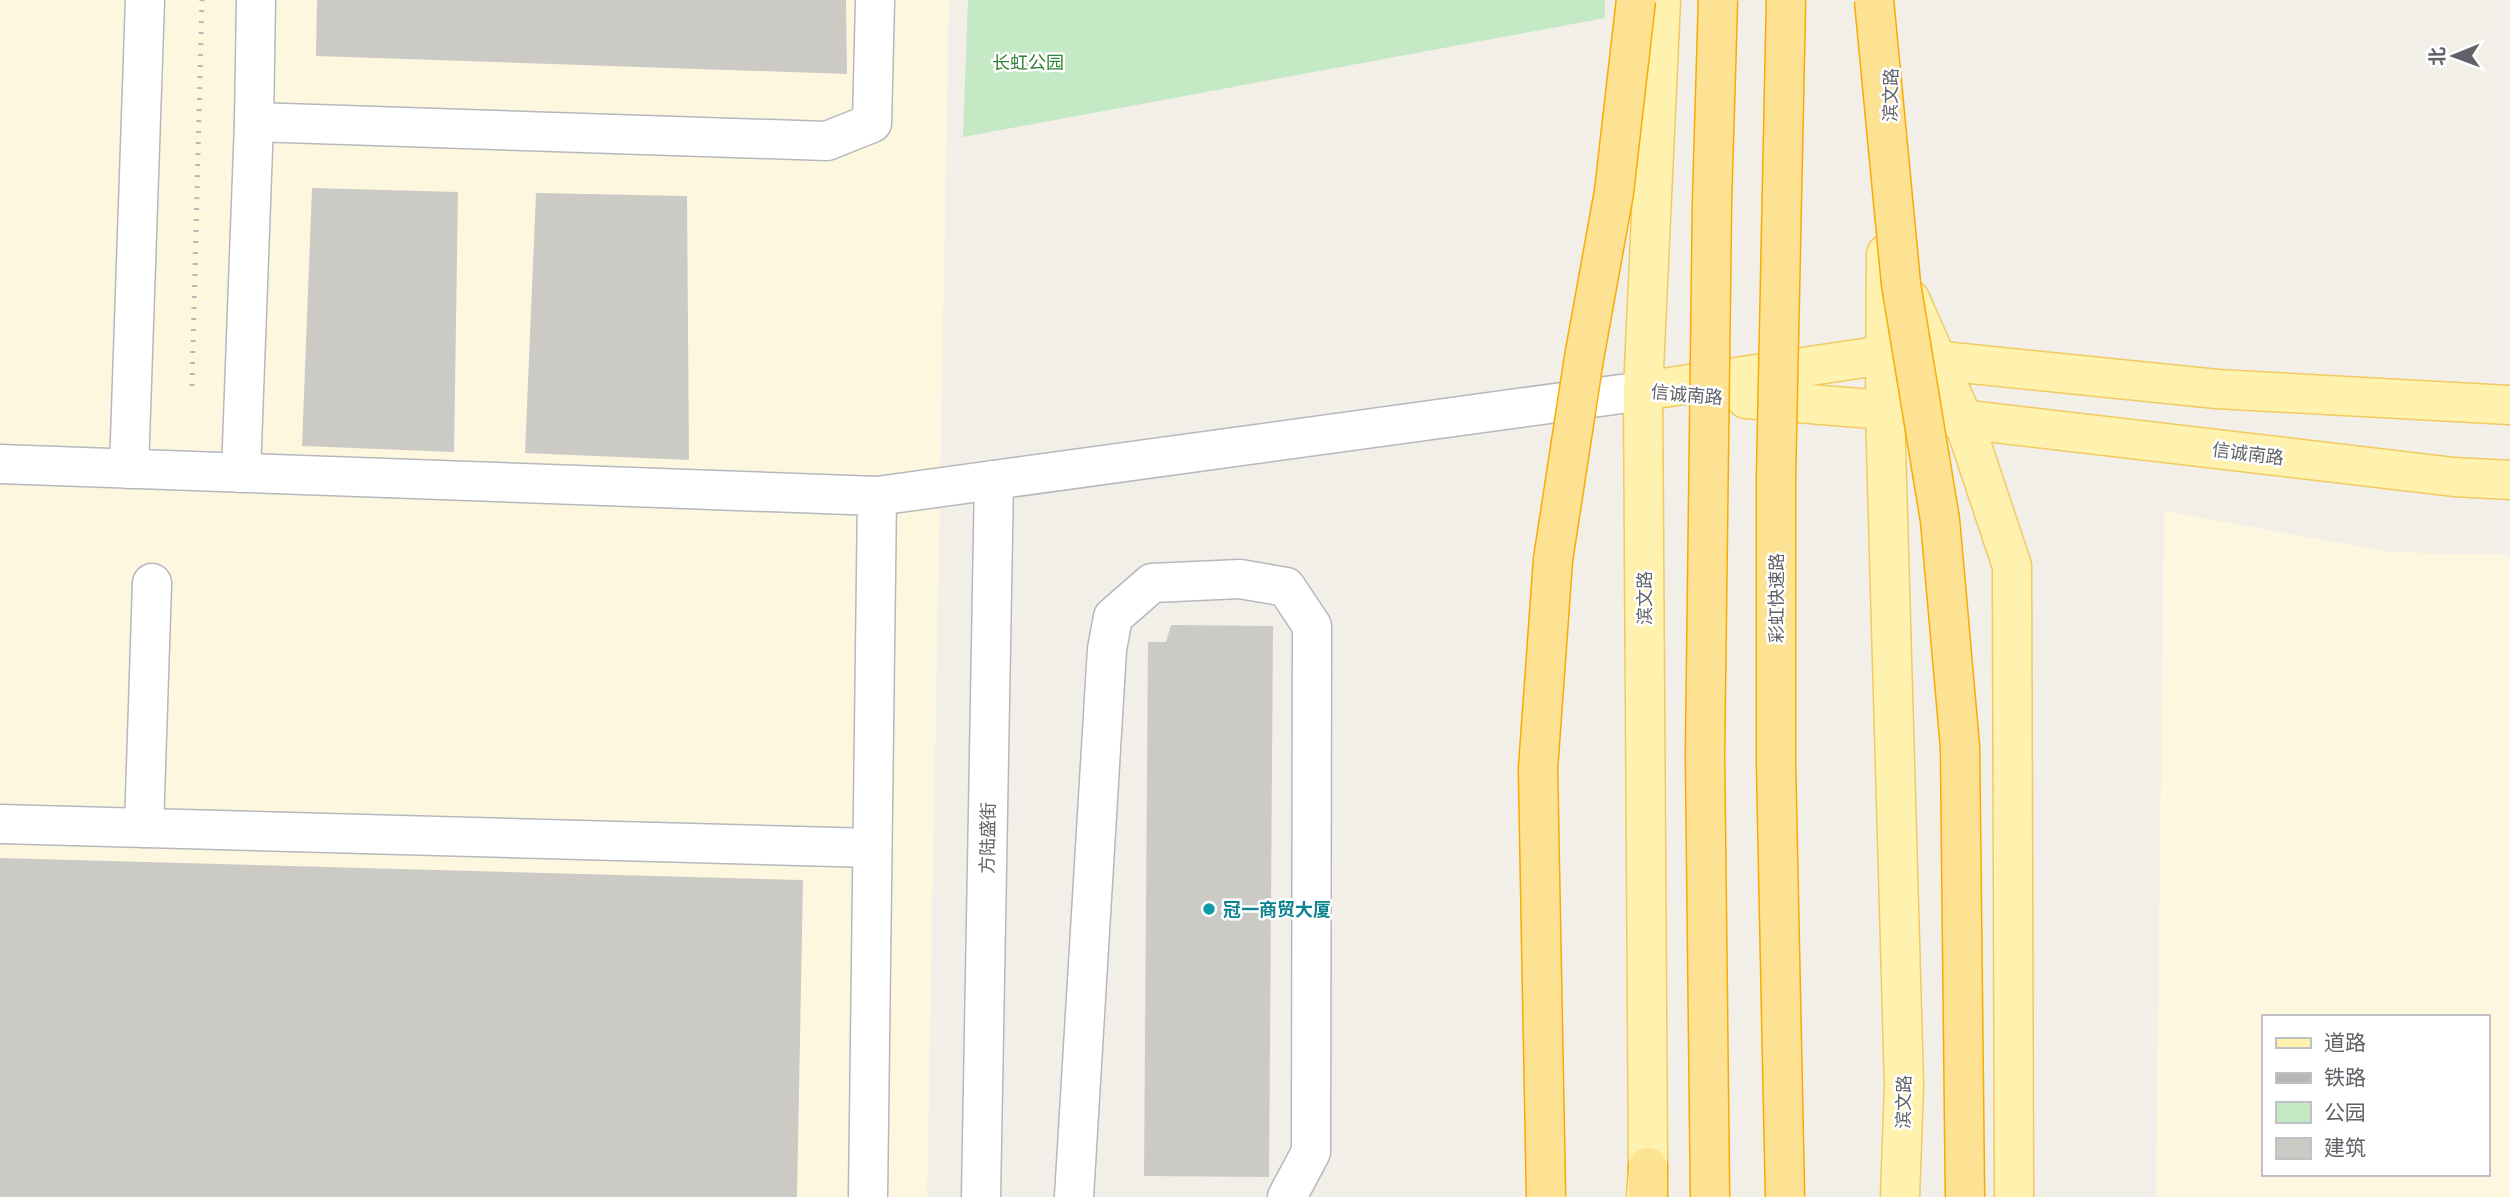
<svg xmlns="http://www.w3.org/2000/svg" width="2510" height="1197" font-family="Barlow,'Noto Sans SC',sans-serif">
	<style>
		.commercial { fill: #fef7e0; fill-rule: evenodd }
		.green { fill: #c5e8c5 }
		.building { fill: #cccac5 }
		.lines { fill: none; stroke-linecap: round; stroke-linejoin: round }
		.minor-casing { stroke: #b5b8bc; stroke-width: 41 }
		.major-casing { stroke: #f2c960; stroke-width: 41 }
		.highway-casing { stroke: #f9ab00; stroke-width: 41 }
		.minor { stroke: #fff; stroke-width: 38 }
		.major { stroke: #fff2af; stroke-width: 38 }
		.highway { stroke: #fde293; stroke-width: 38 }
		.rail { stroke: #b6b7b8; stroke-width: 5; stroke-dasharray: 2 9; stroke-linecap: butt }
		.highway-bridge-casing { stroke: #f9ab00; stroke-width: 41; stroke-linecap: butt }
		.highway-bridge { stroke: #fde293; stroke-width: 38 }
		.culture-dot { fill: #0f9aa8; stroke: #fff; stroke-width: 2.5 }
		.labels { text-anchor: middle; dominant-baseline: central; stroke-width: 5; stroke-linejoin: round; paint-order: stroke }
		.park-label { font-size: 18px; fill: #348238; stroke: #fff }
		.street-label { font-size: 18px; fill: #5f6368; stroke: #fff }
		.culture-label { font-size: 18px; font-weight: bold; fill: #0d838f; stroke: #fff; text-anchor: start }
	</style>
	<rect width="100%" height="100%" fill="#f1efe8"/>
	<!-- commercial -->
	<g class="commercial">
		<path d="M0 0H949L927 1197H0Z"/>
		<path d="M2164 511 2390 552 2510 555V1197H2156ZM2263 1017H2487V1174H2263Z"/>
	</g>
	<!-- green -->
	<path class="green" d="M968 0H1605V18L963 137Z"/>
	<!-- building -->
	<g class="building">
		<path d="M317 0H846L847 74 316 56Z"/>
		<path d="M312 188 458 192 454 452 302 446Z"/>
		<path d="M536 193 687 196 689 460 525 453Z"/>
		<path d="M1171 625 1273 626 1269 1177 1144 1176 1148 642H1166Z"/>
		<path d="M0 858 803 880 797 1197H0Z"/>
	</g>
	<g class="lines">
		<!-- minor casing -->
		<g class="minor-casing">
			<g id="minor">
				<path d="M254 122 256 0"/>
				<path d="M0 464 877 496 1643 391"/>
				<path d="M129 469 145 0"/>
				<path d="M241 473 254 122 827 141 872 123 875 0"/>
				<path d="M0 824 872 848"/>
				<path d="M144 828 152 583"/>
				<path d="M868 1197 877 496"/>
				<path d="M981 1197 994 480"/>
				<path d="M1074 1197 1107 649 1113 617 1152 583 1240 579 1286 587 1312 626 1311 1152 1287 1197"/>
			</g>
		</g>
		<!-- major casing -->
		<g class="major-casing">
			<g id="major">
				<path d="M1886 254 1885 410 1904 1085 1900 1197"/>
				<path d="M1910 299 1963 419 2012 566 2014 1197"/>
				<path d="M1643 391 1884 355 2217 389 2510 405"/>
				<path d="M1746 399 1885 410 2454 477 2510 480"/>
				<path d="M1646 1197 1648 1167 1643 391 1661 0"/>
			</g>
		</g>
		<!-- highway casing -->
		<g class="highway-casing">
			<path id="highway" d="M1648 1167V1197"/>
		</g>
		<!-- minor -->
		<use href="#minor" class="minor"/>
		<!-- major -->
		<use href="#major" class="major"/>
		<!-- highway -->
		<use href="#highway" class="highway"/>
		<!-- rail -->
		<path class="rail" d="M192 386 202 0"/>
		<!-- highway-bridge casing -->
		<g class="highway-bridge-casing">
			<g id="highway-bridge">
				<path d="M1874 0 1901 284 1940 520 1960 747 1965 1197"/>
				<path d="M1546 1197 1538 769 1553 560 1584 358 1614 192 1636 0"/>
				<path d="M1710 1197 1705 755 1712 202 1718 0"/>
				<path d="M1785 1197 1776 763V479L1786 0"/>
			</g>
		</g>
		<!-- highway-bridge -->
		<use href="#highway-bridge" class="highway-bridge"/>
	</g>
	<!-- markers -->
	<circle class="culture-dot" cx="1209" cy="909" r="7"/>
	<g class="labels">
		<!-- park labels -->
		<g class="park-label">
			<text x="1028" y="62">长虹公园</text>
		</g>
		<!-- street labels -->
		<g class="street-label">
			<text transform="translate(1890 95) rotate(-89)">滨文路</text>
			<text transform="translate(1687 394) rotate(5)">信诚南路</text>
			<text transform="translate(2248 453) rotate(7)">信诚南路</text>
			<text transform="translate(1644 598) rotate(-90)">滨文路</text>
			<text transform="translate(1776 598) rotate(-90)">彩虹快速路</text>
			<text transform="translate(987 838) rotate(-89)">方陆盛街</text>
			<text transform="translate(1903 1102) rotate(-89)">滨文路</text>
		</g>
		<!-- culture labels -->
		<g class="culture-label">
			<text x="1223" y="909">冠一商贸大厦</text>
		</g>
	</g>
	<!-- legend -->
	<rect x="2262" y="1015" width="228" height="161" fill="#ffffff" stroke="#bfc1c3" stroke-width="2"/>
	<rect x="2276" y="1038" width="35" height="10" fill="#fff2af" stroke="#bfc1c3" stroke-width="2"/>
	<text x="2324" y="1050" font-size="21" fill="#5f6368">道路</text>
	<rect x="2276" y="1073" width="35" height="10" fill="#b6b7b8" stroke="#bfc1c3" stroke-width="2"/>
	<text x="2324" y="1085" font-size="21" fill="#5f6368">铁路</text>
	<rect x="2276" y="1102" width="35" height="21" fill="#c5e8c5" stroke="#bfc1c3" stroke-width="2"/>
	<text x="2324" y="1120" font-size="21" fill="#5f6368">公园</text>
	<rect x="2276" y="1138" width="35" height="21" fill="#cccac5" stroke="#bfc1c3" stroke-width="2"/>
	<text x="2324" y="1155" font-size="21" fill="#5f6368">建筑</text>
	<!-- north arrow -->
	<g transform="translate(2454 56) rotate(269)" stroke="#ffffff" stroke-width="5" paint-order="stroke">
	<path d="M0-5L12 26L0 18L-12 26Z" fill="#5f6368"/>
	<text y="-10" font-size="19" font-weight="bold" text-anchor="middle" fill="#5f6368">北</text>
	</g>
</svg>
